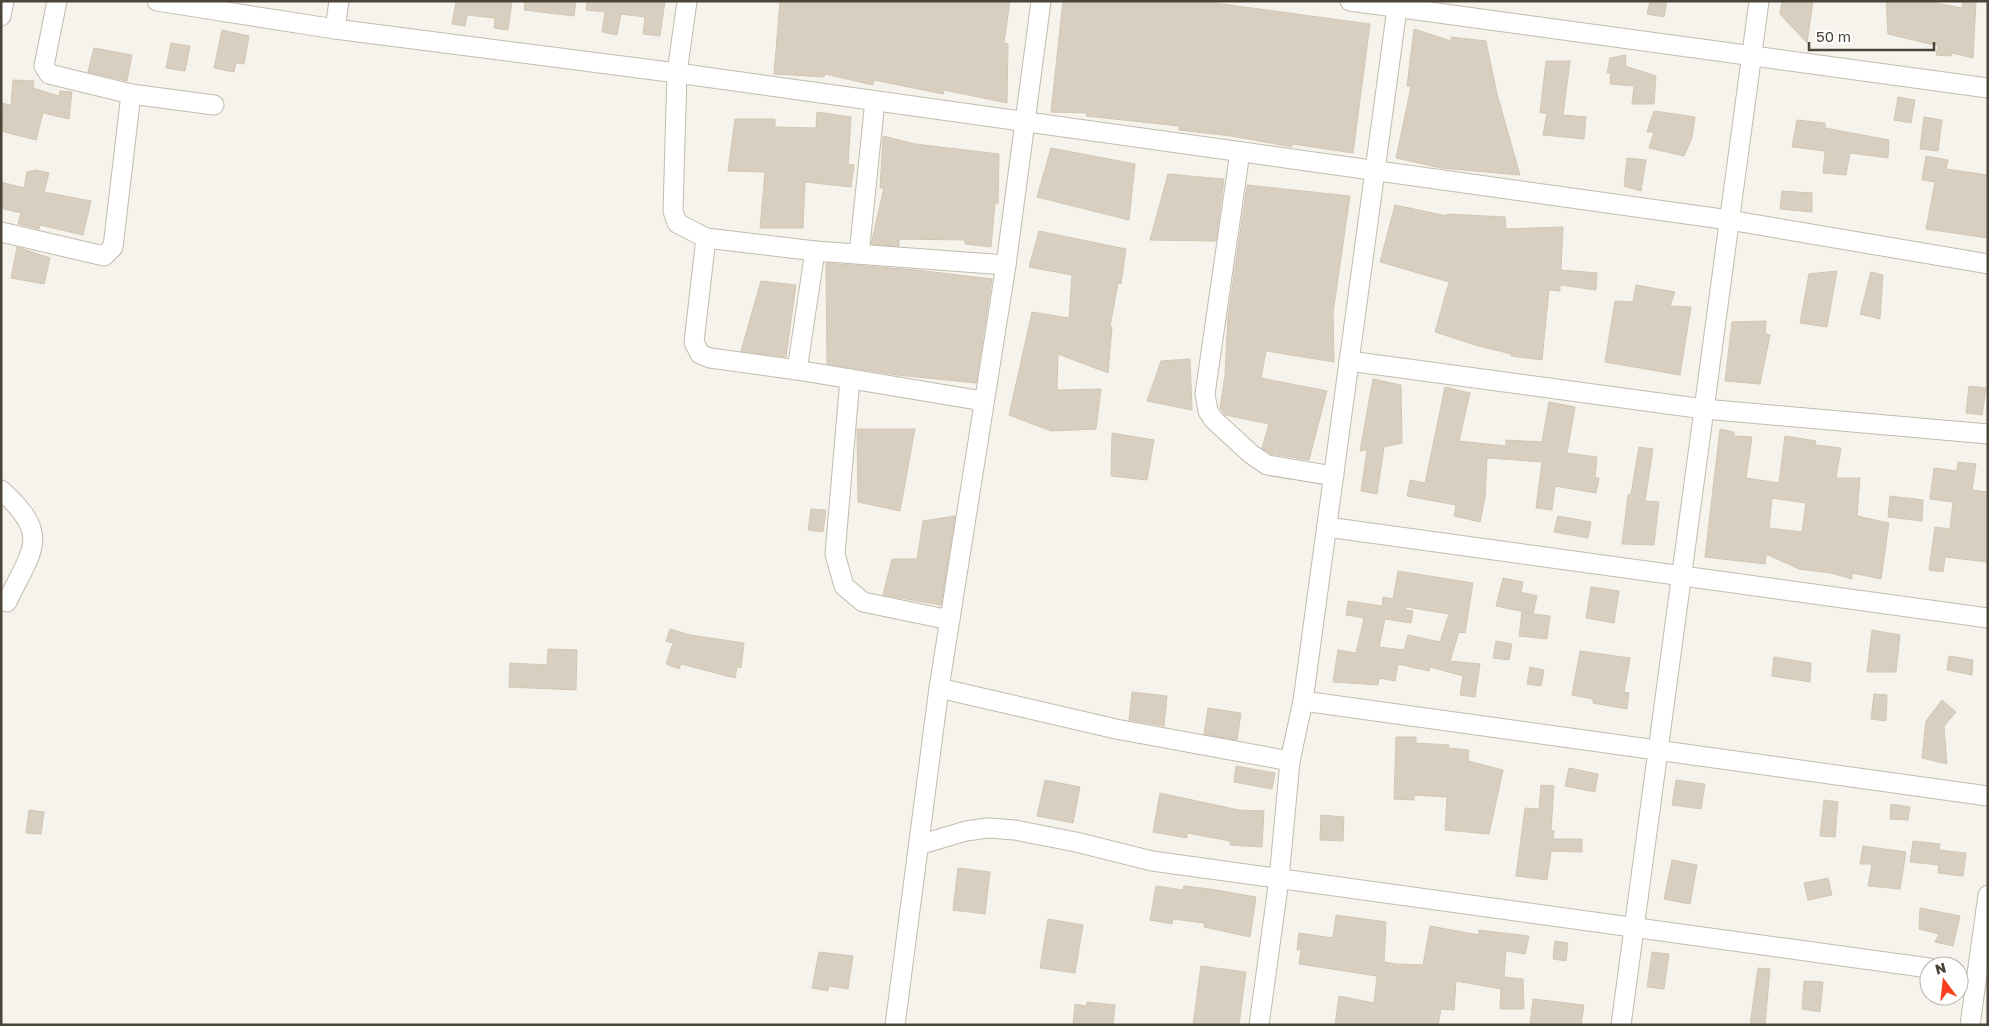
<svg xmlns="http://www.w3.org/2000/svg" width="1989" height="1026" font-family="'Golos Text',sans-serif">
	<style>
		.building { fill: #d8cfc1; stroke: #d3c7b4; fill-rule: evenodd }
		.lines { fill: none; stroke-linecap: round; stroke-linejoin: round }
		.minor-casing { stroke: #c2bbae; stroke-width: 21 }
		.minor { stroke: #fff; stroke-width: 19 }
	</style>
	<rect width="100%" height="100%" fill="#f6f3ec"/>
	<!-- building -->
	<g class="building">
		<path d="M456 1H512L508 30 494 28 495 18 467 15 465 26 452 24Z"/>
		<path d="M525 1H576L574 16 524 10Z"/>
		<path d="M587 1H665L660 36 643 34 645 17 621 14 617 35 602 32 605 12 586 10Z"/>
		<path d="M780 1H1010L1004 43 1008 44 1007 103 944 90 943 94 874 80 873 85 825 74 824 77 774 74Z"/>
		<path d="M1063 1H1200L1370 24 1353 153 1292 144V147L1231 136 1179 130V126L1086 116 1087 113 1051 112Z"/>
		<path d="M1650 1H1667L1664 17 1647 14Z"/>
		<path d="M1782 1H1813L1807 43 1780 14Z"/>
		<path d="M1886 1H1925L1962 8 1963 1H1976L1973 58 1952 53 1951 56 1936 55 1938 46 1888 34Z"/>
		<path d="M1414 29 1451 41V37L1486 41 1497 94 1520 175 1441 168 1396 158 1411 87 1407 86Z"/>
		<path d="M222 30 249 36 244 64 236 63 234 72 214 68Z"/>
		<path d="M171 43 190 46 185 71 166 68Z"/>
		<path d="M94 48 132 55 127 81 88 72Z"/>
		<path d="M1626 55 1625 66 1656 76 1654 104H1632L1634 86 1610 84 1611 73H1607L1610 58Z"/>
		<path d="M1546 61H1570L1563 115 1586 117 1584 139 1543 135 1547 113H1540Z"/>
		<path d="M13 80 34 81 33 88 59 96 60 91 72 92 69 119 43 113 36 140 1 131V103L11 105Z"/>
		<path d="M1898 97 1915 100 1911 123 1894 120Z"/>
		<path d="M1654 111 1695 117 1692 138 1684 156 1649 148 1654 132H1647Z"/>
		<path d="M817 112 851 117 848 164 854 165 851 187 805 182 803 228H760L765 172 728 171 735 119H775V127L816 128Z"/>
		<path d="M1924 117 1942 120 1938 151 1920 149Z"/>
		<path d="M1797 120 1825 123V128L1889 140 1888 158 1850 153 1846 175 1823 173 1825 151 1792 147Z"/>
		<path d="M883 136 915 144 999 154 998 204 995 203 991 247 965 244V240L899 239V246L871 244 884 188H880Z"/>
		<path d="M1051 148 1135 164 1129 220 1037 197Z"/>
		<path d="M1926 156 1948 160 1946 169 1988 175V238L1926 229 1935 182 1922 180Z"/>
		<path d="M1627 158 1646 160 1641 191 1624 186Z"/>
		<path d="M36 170 49 173 44 192 91 201 83 235 40 225 39 229 18 224 21 213 1 208V182L24 188 27 172Z"/>
		<path d="M1168 174 1224 179 1216 241 1150 240Z"/>
		<path d="M1247 185 1350 196 1333 313 1334 362 1266 351 1261 378 1327 391 1309 460 1271 454 1262 448 1269 424 1225 415 1220 408 1225 375 1228 316Z"/>
		<path d="M1782 191 1812 193V212L1780 209Z"/>
		<path d="M1395 205 1447 216V214L1505 217 1506 229 1563 227 1561 270 1597 273 1596 290 1560 285V291L1549 290 1542 360 1511 356V354L1475 345 1435 332 1449 282 1380 262Z"/>
		<path d="M1039 231 1126 249 1121 284 1118 283 1110 327H1112L1108 373 1058 354 1057 390 1101 389 1096 429 1051 431 1009 415 1032 312 1069 318 1072 275 1029 267Z"/>
		<path d="M17 247 50 258 44 284 11 278Z"/>
		<path d="M826 263 916 270 992 279 976 383 897 375 827 364Z"/>
		<path d="M1837 271 1827 327 1800 323 1809 274Z"/>
		<path d="M1871 272 1883 275 1880 319 1860 314Z"/>
		<path d="M761 281 796 285 786 357 741 351Z"/>
		<path d="M1636 285 1675 292 1670 306 1691 307 1680 375 1605 362 1615 301 1633 302Z"/>
		<path d="M1766 321 1765 333 1770 335 1760 384 1725 381 1732 322Z"/>
		<path d="M1190 359 1192 410 1147 401 1161 361Z"/>
		<path d="M1373 379 1401 385 1402 443 1384 447 1377 494 1361 491 1367 450 1360 451Z"/>
		<path d="M1969 386 1986 388 1982 415 1966 413Z"/>
		<path d="M1445 387 1470 393 1459 441 1506 446V440L1542 442 1549 402 1575 407 1567 453 1597 457 1595 478H1599L1596 493 1555 486 1552 510 1536 508 1542 462 1489 458H1487L1485 498 1480 522 1454 516 1456 505 1407 496 1410 480 1425 483Z"/>
		<path d="M857 429H915L900 511 858 502Z"/>
		<path d="M1720 429 1734 432V436L1752 437 1746 478 1779 483 1785 436 1816 441 1815 445 1841 448 1836 478H1860L1857 516 1889 523 1881 579 1852 573V579L1831 573 1799 569 1766 554 1765 564 1705 557ZM1772 498 1806 503 1802 532 1769 528Z"/>
		<path d="M1112 433 1154 440 1147 480 1111 476Z"/>
		<path d="M1639 447 1653 449 1645 501 1659 502 1654 545 1622 544 1628 495 1631 494Z"/>
		<path d="M1958 462 1976 464 1972 490 1988 492V562L1945 557 1943 572 1929 570 1935 527 1950 529 1953 502 1930 499 1934 468 1957 471Z"/>
		<path d="M1890 496 1923 500 1922 521 1888 517Z"/>
		<path d="M811 509 826 510 823 532 808 530Z"/>
		<path d="M955 516 941 605 883 595 892 559H917L923 521Z"/>
		<path d="M1558 516 1591 522 1588 538 1554 532Z"/>
		<path d="M1398 571 1473 583 1465 633 1459 632 1450 661 1480 664 1475 697 1460 695 1463 676 1430 667 1429 671 1398 664 1395 681 1379 678 1378 685 1333 682 1338 650 1356 653 1364 618 1346 615 1348 601 1382 606 1383 597 1393 599ZM1406 607 1449 614 1440 642 1408 635 1404 650 1379 647 1385 619 1411 623 1413 611 1405 610Z"/>
		<path d="M1503 578 1523 582 1521 592 1537 596 1533 614 1550 616 1547 639 1519 636 1522 612 1530 613 1496 606Z"/>
		<path d="M1591 587 1619 591 1614 623 1586 618Z"/>
		<path d="M670 629 690 635 744 643 741 668 737 667 735 678 681 664 679 669 666 664 673 643 666 641Z"/>
		<path d="M1872 630 1900 635 1896 672H1867Z"/>
		<path d="M1496 641 1512 644 1509 660 1493 658Z"/>
		<path d="M548 649 577 650 576 690 509 687 510 663 547 665Z"/>
		<path d="M1580 651 1630 658 1624 692 1629 693 1627 709 1593 703V699L1572 695Z"/>
		<path d="M1949 656 1973 660 1972 675 1947 670Z"/>
		<path d="M1774 657 1811 663 1810 682 1772 676Z"/>
		<path d="M1530 667 1544 670 1541 686 1527 684Z"/>
		<path d="M1132 692 1167 696 1164 726 1129 720Z"/>
		<path d="M1874 694 1887 695 1886 721 1871 719Z"/>
		<path d="M1942 700 1956 712 1944 726 1947 764 1922 758 1926 721Z"/>
		<path d="M1208 708 1241 713 1237 740 1204 734Z"/>
		<path d="M1396 737H1416V743L1449 745 1448 748 1469 750 1468 761 1503 770 1489 834 1445 830 1447 797 1414 795V800L1394 799Z"/>
		<path d="M1236 766 1275 773 1272 789 1234 782Z"/>
		<path d="M1569 768 1598 774 1595 792 1565 786Z"/>
		<path d="M1045 780 1080 787 1073 823 1037 816Z"/>
		<path d="M1676 780 1705 784 1701 809 1672 805Z"/>
		<path d="M1541 785 1554 786 1551 830 1554 831 1553 839H1582V852L1551 851 1547 880 1516 876 1525 808 1539 809Z"/>
		<path d="M1160 793 1239 810 1264 811 1262 847 1230 845V841L1187 833V838L1153 832Z"/>
		<path d="M1824 800 1838 802 1835 837 1820 836Z"/>
		<path d="M1891 804 1910 807 1908 820 1890 819Z"/>
		<path d="M29 810 44 812 41 834 26 833Z"/>
		<path d="M1321 815 1344 817 1343 841 1320 840Z"/>
		<path d="M1913 841 1940 844 1939 850 1966 853 1963 876 1938 873 1939 865 1910 862Z"/>
		<path d="M1863 846 1906 852 1900 889 1868 886 1872 864H1860Z"/>
		<path d="M1672 860 1697 865 1690 904 1664 899Z"/>
		<path d="M958 868 990 872 985 914 953 910Z"/>
		<path d="M1828 878 1832 895 1808 900 1804 883Z"/>
		<path d="M1156 886 1183 890 1184 886 1210 889 1256 897 1250 937 1204 927V923L1173 919 1172 924 1150 920Z"/>
		<path d="M1920 908 1960 916 1953 946 1935 942 1939 934 1919 929Z"/>
		<path d="M1336 915 1386 922 1384 962 1396 964 1423 965 1430 926 1479 935V930L1529 936 1525 954 1506 951 1504 977 1523 979 1524 1009H1500L1501 989 1456 981 1454 1010 1441 1009 1438 1025H1335L1339 996 1374 1003 1377 976 1299 964 1301 950H1297L1299 933 1333 938Z"/>
		<path d="M1048 919 1083 925 1075 973 1040 968Z"/>
		<path d="M1555 941 1568 943 1566 961 1553 959Z"/>
		<path d="M819 952 853 956 848 989 829 986 828 991 812 988Z"/>
		<path d="M1652 952 1669 954 1664 989 1647 987Z"/>
		<path d="M1201 966 1246 972 1239 1025H1193Z"/>
		<path d="M1758 968 1770 969 1765 1025H1750Z"/>
		<path d="M1804 981 1823 982 1820 1012 1802 1009Z"/>
		<path d="M1533 999 1584 1005 1581 1025H1530Z"/>
		<path d="M1087 1002 1115 1005 1113 1025H1073L1075 1004 1086 1006Z"/>
	</g>
	<g class="lines">
		<!-- minor casing -->
		<g class="minor-casing">
			<g id="minor">
				<path d="M57 1 44 66 49 74 131 94 214 105"/>
				<path d="M157 1 335 29 677 73 1729 220 1988 264"/>
				<path d="M687 1 677 73 673 211 677 223 706 238 694 342 700 354 710 358 797 370 983 401"/>
				<path d="M1350 1 1988 88"/>
				<path d="M1 16 4 1"/>
				<path d="M335 29 339 1"/>
				<path d="M1240 152 1205 394 1208 411 1213 419 1251 454 1267 465 1334 476"/>
				<path d="M1 232 104 256 113 247 131 94"/>
				<path d="M706 238 815 251 1006 265"/>
				<path d="M859 254 875 101"/>
				<path d="M1349 361 1704 409 1988 434"/>
				<path d="M797 370 815 251"/>
				<path d="M850 379 835 554 844 586 863 602 950 620"/>
				<path d="M1 490C52 536 32 549 7 602"/>
				<path d="M1327 527 1988 618"/>
				<path d="M939 688 1116 729 1290 761"/>
				<path d="M1303 701 1988 796"/>
				<path d="M919 845 966 831 988 828 1015 830 1076 842 1152 861 1929 968"/>
				<path d="M895 1025 939 688 1006 265 1041 1"/>
				<path d="M1259 1025 1279 879 1290 761 1303 701 1398 1"/>
				<path d="M1621 1025 1759 1"/>
				<path d="M1970 1025 1988 895"/>
			</g>
		</g>
		<!-- minor -->
		<use href="#minor" class="minor"/>
	</g>
	<!-- border -->
	<rect width="1989" height="1026" fill="none" stroke="#4b4439" stroke-width="5"/>
	<!-- north arrow -->
	<g transform="translate(1944 981) rotate(345)"><circle r="24" fill="#ffffff" stroke="#b7b4b0"/>
	<path d="M0-4L9 19L0 12L-9 19Z" fill="#fc3f1d"/>
	<text y="-8" font-size="14" font-weight="bold" text-anchor="middle" fill="#4b4439">N</text>
	</g>
	<!-- scale -->
	<path d="M1809 42v8h125v-8" fill="none" stroke="#4b4439" stroke-width="2.5"/>
	<text x="1816" y="42" font-size="15" fill="#4b4439" stroke="#ffffff" stroke-width="4" paint-order="stroke">50 m</text>
</svg>
